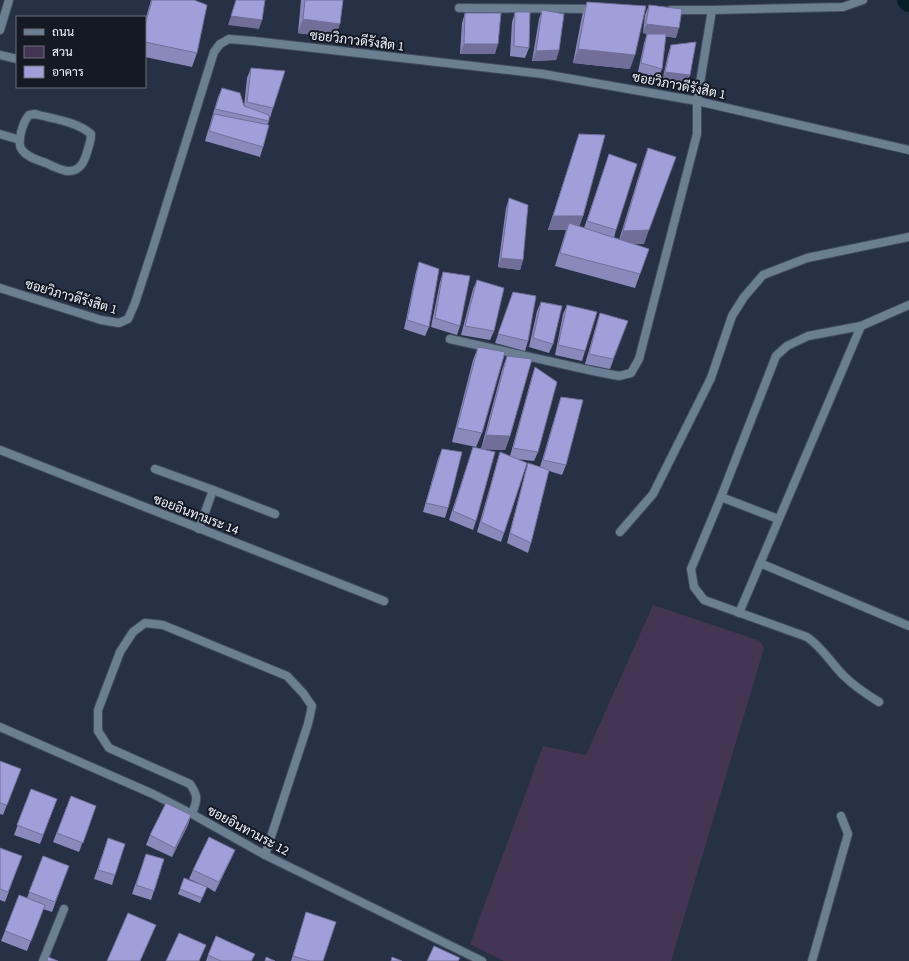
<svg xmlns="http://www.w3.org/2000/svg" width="909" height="961" font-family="'Source Sans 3',Sarabun,sans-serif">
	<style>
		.green { fill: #433553 }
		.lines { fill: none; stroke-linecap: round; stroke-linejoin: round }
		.canal { stroke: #071f27; stroke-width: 22 }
		.service-casing { stroke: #434c60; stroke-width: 10 }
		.minor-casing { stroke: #434c60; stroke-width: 10 }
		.service { stroke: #6a8092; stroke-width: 8 }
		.minor { stroke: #6a8092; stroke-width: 8 }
		.wall { fill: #8a89bb }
		.shaded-wall { fill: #716f99 }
		.building { fill: #a19fda; stroke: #716f99 }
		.labels { text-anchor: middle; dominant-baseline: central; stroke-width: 4; stroke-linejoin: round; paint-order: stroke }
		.street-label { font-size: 13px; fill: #eef3fe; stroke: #141923 }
	</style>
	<rect width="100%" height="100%" fill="#273146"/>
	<!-- green -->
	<path class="green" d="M653 605 760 641 764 648 671 961H504L470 944 543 746 586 755Z"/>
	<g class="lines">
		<!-- canal -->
		<path class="canal" d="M908 0 909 1"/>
		<!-- service casing -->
		<g class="service-casing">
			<g id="service">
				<path d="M0 55 17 59"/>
				<path d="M35 114C53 119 76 121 91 134 91 139 90 143 88 149 85 160 81 172 67 171 60 170 52 166 46 163 38 160 28 158 22 150 16 143 23 122 29 115Z"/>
				<path d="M0 134 20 140"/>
				<path d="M450 339 593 371 619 376 631 373 639 359 697 134V101"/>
				<path d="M155 469 213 490 275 514"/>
				<path d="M721 497 778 519"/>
				<path d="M199 529 213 490"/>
				<path d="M620 532 653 494 711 378 732 316 744 297 763 275 807 258 909 237"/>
				<path d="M760 563 909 626"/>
				<path d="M739 613 861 326"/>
				<path d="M879 702C866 694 854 686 844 676 831 663 822 647 807 637L704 600 694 587 691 569 721 497 776 356 787 346 808 336 861 326 909 305"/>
				<path d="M192 814C197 800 199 797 190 784L109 748 98 731V710L120 652 133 632 145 623 163 625 287 676 303 693 312 706 308 724 265 855"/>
				<path d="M43 961 64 909"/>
			</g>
		</g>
		<!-- minor casing -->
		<g class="minor-casing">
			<g id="minor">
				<path d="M459 8 595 9"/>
				<path d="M671 10H712"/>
				<path d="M0 30 9 0"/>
				<path d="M697 101 712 10 843 7 863 0"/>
				<path d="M0 288 101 320 119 323 128 319 135 303 153 248 214 52 220 44 229 39 253 41 543 74 697 101 909 150"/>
				<path d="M0 450 384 601"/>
				<path d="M0 727 153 794 192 814 265 855 482 961"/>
				<path d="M812 961 848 834 841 816"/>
			</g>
		</g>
		<!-- service -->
		<use href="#service" class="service"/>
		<!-- minor -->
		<use href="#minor" class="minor"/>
	</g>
	<!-- wall -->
	<g class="wall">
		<path d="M151 0H194L197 53 192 67 145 57V21Z"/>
		<path d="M301 0H343L335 38 298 33Z"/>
		<path d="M587 2 630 69 573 63 582 16Z"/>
		<path d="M649 5 676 38 666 36 662 69 658 78 638 72 644 43 647 34 643 33 645 15Z"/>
		<path d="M542 10 559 50 556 60 532 61 539 19Z"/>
		<path d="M515 12 529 48 525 58 510 56 512 22Z"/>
		<path d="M465 13 495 54H460L462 23Z"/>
		<path d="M671 45 690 75 687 84 662 82 668 54Z"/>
		<path d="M251 68 273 108 270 118 269 117V121L267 125 263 147 260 157 205 141 218 97 222 88 244 106 247 78Z"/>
		<path d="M579 134 583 216 579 227 584 228 609 154 616 230 614 238 619 240 643 162 648 148 644 244H634L649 249 635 288 555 266 566 230H548Z"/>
		<path d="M509 198 523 260 520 270 498 267 506 208Z"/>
		<path d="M419 262 429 327 425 336 404 329 416 272Z"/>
		<path d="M443 272 460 326 457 335 431 327 440 282Z"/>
		<path d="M477 280 494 331 490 340 461 335 473 289Z"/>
		<path d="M513 292 528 341 525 351 495 343Z"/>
		<path d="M541 302 553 344 549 353 529 347 537 311Z"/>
		<path d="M567 305 585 351 582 361 555 355 563 314Z"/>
		<path d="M600 313 628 321 610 369 585 364 597 322Z"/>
		<path d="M478 347 482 433 476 447 452 442 473 360Z"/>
		<path d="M507 356 510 436 505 450 481 449 502 370Z"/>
		<path d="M535 367 538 452 534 461 516 459 504 533 501 542 477 532 497 462 500 452 510 456 532 376Z"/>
		<path d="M561 397 566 465 562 475 549 471 531 543 528 553 507 543 525 473 528 463 540 467 558 406Z"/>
		<path d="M473 447 476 521 473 530 449 520Z"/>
		<path d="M442 449 448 508 445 518 423 512 438 459Z"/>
		<path d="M0 761 21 769 3 815 0 814Z"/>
		<path d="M31 789 57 799 40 844 14 835Z"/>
		<path d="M71 796 96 806 79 852 53 842Z"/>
		<path d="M191 815 188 825 172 857 146 845 150 835Z"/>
		<path d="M108 838 115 875 112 885 94 879Z"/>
		<path d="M0 848 22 856 5 902 0 900Z"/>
		<path d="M235 850 231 859 215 892 207 887 200 903 178 894 180 889 200 884 189 879 193 870Z"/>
		<path d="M146 854 154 891 151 900 132 894Z"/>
		<path d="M43 856 69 866 52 912 43 909 27 951 1 941 19 895 27 898Z"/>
		<path d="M306 912 323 961H291Z"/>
		<path d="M255 954 252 961H206L208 955Z"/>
	</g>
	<!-- shaded-wall -->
	<g class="shaded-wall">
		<path d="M231 16 262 20 259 29 228 25Z"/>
		<path d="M303 19 340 24 335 38 298 33Z"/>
		<path d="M646 24 679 28 676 38 643 33Z"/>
		<path d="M464 44H498L495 54H460Z"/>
		<path d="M578 49 635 55 630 69 573 63Z"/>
		<path d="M559 50 556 60 532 61 536 51Z"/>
		<path d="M665 72 690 75 687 84 662 82Z"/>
		<path d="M553 216H583L578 230 569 223 566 230H548Z"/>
		<path d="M649 230 644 244 618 245 623 231Z"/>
		<path d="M501 258 523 260 520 270 498 267Z"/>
		<path d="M486 435 510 436 505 450 481 449Z"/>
		<path d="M191 815 188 825 172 857 175 848Z"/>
		<path d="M235 850 231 859 215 892 219 882Z"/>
	</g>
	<!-- building -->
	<g class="building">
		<path d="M152 0H194L207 5 197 53 145 42V25Z"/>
		<path d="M236 0H265L262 20 231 16Z"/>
		<path d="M305 0H343L340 24 303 19Z"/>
		<path d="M587 2 646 6 635 55 578 49Z"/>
		<path d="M649 5 682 9 679 28 646 24Z"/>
		<path d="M542 10 564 14 559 50 536 51Z"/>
		<path d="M515 12H530L529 48 514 46Z"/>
		<path d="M465 13H501L498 44H464Z"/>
		<path d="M647 34H666L662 69 641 63Z"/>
		<path d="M696 42 690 75 665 72 671 45Z"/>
		<path d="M251 68 285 71 273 108 247 102Z"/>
		<path d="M222 88 240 93 244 106 269 115V121L215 109Z"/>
		<path d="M214 114 269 125 263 147 209 131Z"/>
		<path d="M579 134 605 135 583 216H553Z"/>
		<path d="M648 148 676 157 649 230 623 231Z"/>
		<path d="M609 154 637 164 616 230 587 221Z"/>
		<path d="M509 198 528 205 523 260 501 258Z"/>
		<path d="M569 223 649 249 640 274 560 253Z"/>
		<path d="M419 262 439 269 429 327 407 320Z"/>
		<path d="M443 272 470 276 460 326 435 318Z"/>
		<path d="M477 280 504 288 494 331 465 326Z"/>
		<path d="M513 292 536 296 528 341 498 334Z"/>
		<path d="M541 302 562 306 553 344 533 338Z"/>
		<path d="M567 305 597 312 585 351 558 345Z"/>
		<path d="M600 313 628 321 613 359 589 354Z"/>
		<path d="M478 347 505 352 482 433 457 428Z"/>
		<path d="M507 356 532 359 510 436 486 435Z"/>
		<path d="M535 367 557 382 538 452 513 448Z"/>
		<path d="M561 397 583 400 566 465 543 460Z"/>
		<path d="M473 447 495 452 476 521 453 511Z"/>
		<path d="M442 449 462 452 448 508 426 503Z"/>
		<path d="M500 452 527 463 504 533 481 522Z"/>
		<path d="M528 463 549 470 531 543 510 533Z"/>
		<path d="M0 761 21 769 7 805 0 803Z"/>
		<path d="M31 789 57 799 43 835 17 825Z"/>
		<path d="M71 796 96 806 83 843 57 833Z"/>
		<path d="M166 803 191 815 175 848 150 835Z"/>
		<path d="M209 837 235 850 219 882 193 870Z"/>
		<path d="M108 838 125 844 115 875 98 870Z"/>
		<path d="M0 848 22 856 8 892 0 889Z"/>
		<path d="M146 854 164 859 154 891 136 885Z"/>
		<path d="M43 856 69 866 55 902 29 892Z"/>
		<path d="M184 878 207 887 202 898 180 889Z"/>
		<path d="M19 895 45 905 31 941 5 931Z"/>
		<path d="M306 912 336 922 323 961H310L293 956Z"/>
		<path d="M128 913 156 925 140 961H107Z"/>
		<path d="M179 933 206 945 199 961H166Z"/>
		<path d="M216 936 255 954 251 961H221L208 955Z"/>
		<path d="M434 946 460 958 458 961H427Z"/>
		<path d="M48 957 58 961H47Z"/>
		<path d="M266 957 275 961H265Z"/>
		<path d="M392 957 402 961H391Z"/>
	</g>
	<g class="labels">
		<!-- street labels -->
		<g class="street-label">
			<text transform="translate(357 41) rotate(7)">ซอยวิภาวดีรังสิต 1</text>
			<text transform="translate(679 86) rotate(11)">ซอยวิภาวดีรังสิต 1</text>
			<text transform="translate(71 297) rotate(16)">ซอยวิภาวดีรังสิต 1</text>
			<text transform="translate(196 515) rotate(21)">ซอยอินทามระ 14</text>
			<text transform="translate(248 831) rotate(28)">ซอยอินทามระ 12</text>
		</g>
	</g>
	<!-- legend -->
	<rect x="16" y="16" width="130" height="72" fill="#141923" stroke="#6b707b"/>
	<rect x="24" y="29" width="20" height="6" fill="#6a8092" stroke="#6b707b"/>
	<text x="52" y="36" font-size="12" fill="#eef3fe">ถนน</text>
	<rect x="24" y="46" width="20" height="12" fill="#433553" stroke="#6b707b"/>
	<text x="52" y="56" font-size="12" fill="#eef3fe">สวน</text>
	<rect x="24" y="66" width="20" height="12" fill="#a19fda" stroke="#6b707b"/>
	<text x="52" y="76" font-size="12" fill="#eef3fe">อาคาร</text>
</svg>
